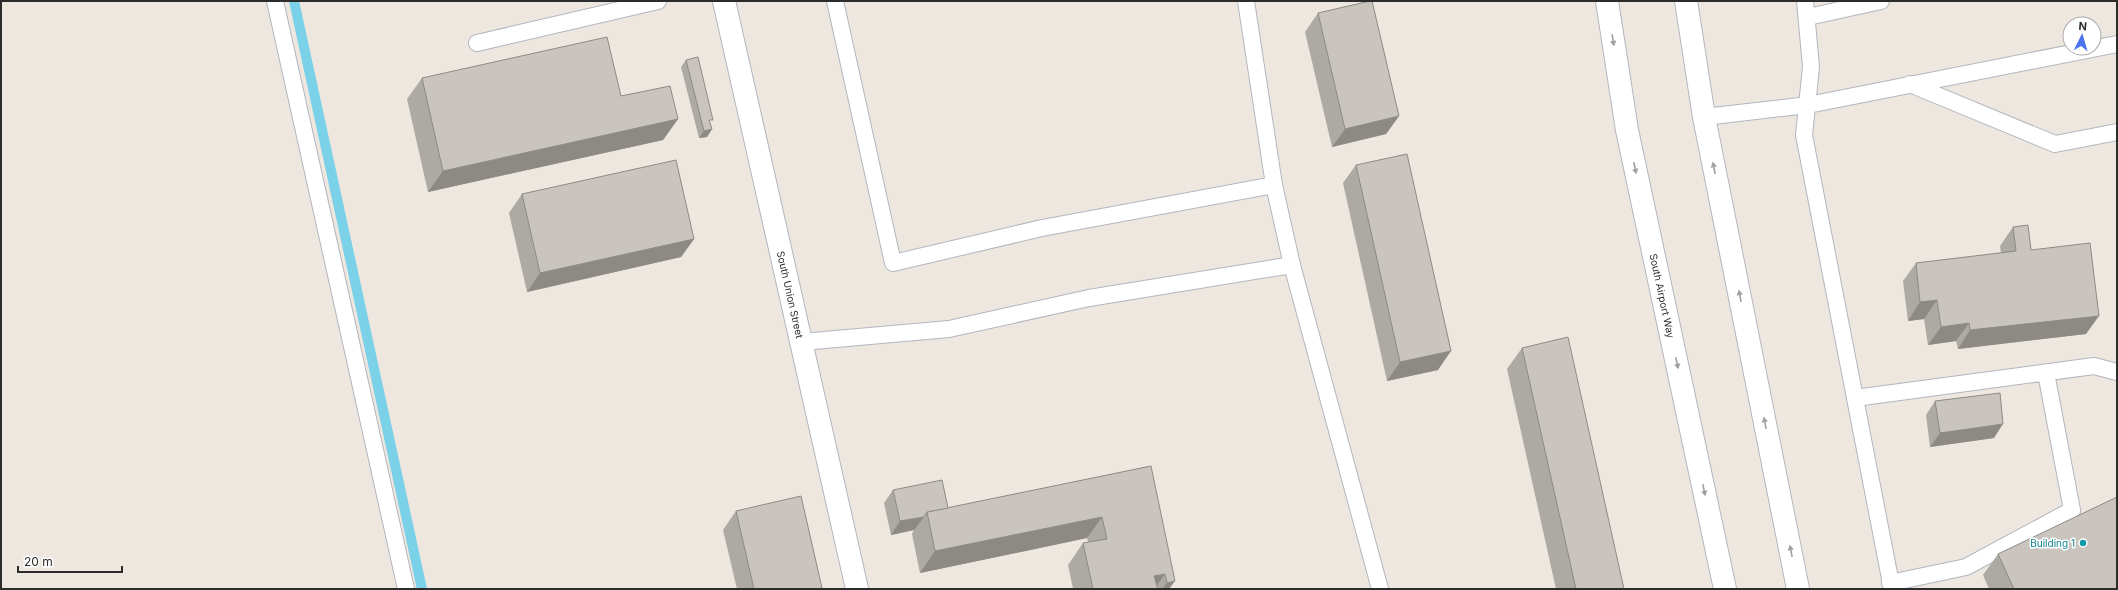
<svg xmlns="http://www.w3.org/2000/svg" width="2118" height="590" font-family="Inter,sans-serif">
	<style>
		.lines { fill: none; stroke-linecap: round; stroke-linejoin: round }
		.stream { stroke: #7bd1e7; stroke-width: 10 }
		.service-casing { stroke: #b3b6bf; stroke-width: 18 }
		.minor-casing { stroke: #b3b6bf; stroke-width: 24 }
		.secondary-casing { stroke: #b3b6bf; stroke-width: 24 }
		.service { stroke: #fff; stroke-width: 16 }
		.minor { stroke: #fff; stroke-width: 22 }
		.secondary { stroke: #fff; stroke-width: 22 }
		.wall { fill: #ada9a3 }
		.shaded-wall { fill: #8d8a85 }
		.building { fill: #c9c5be; stroke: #8d8a85 }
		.oneway { fill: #a0a0a0 }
		.culture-dot { fill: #0f9aa8; stroke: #fff; stroke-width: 1.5 }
		.labels { text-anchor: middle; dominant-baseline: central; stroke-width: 3; stroke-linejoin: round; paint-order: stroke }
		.street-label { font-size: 10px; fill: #2c2c2c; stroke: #fff }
		.culture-label { font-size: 10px; fill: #0d838f; stroke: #fff; text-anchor: end }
	</style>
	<rect width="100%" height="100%" fill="#ede7e0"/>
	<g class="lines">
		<!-- stream -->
		<path class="stream" d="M294 1 422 589"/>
		<!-- service casing -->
		<g class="service-casing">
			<g id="service">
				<path d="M275 1 406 589"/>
				<path d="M835 1 893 263 1042 228 1274 185"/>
				<path d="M1246 1 1274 185 1292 265"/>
				<path d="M1805 1 1811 67 1804 135 1892 589"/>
				<path d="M1808 17 1881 1"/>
				<path d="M477 43 658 1"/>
				<path d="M1910 84 2055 144 2117 132"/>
				<path d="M1704 117 1808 105 2117 44"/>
				<path d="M802 342 949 329 1089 298 1292 265 1380 589"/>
				<path d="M1855 398 2094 366 2117 372"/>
				<path d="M1890 583 1966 567 2072 510 2046 373"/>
			</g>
		</g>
		<!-- minor casing -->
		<g class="minor-casing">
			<g id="minor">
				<path id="s1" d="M724 1 857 589"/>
			</g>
		</g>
		<!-- secondary casing -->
		<g class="secondary-casing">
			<g id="secondary">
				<path id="s2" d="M1607 1 1627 130 1725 589"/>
				<path d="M1686 1 1704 117 1798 589"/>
			</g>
		</g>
		<!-- service -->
		<use href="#service" class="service"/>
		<!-- minor -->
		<use href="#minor" class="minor"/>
		<!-- secondary -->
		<use href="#secondary" class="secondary"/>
	</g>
	<!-- wall -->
	<g class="wall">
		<path d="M1318 13 1399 116 1386 134 1332 147 1305 32Z"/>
		<path d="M686 60 710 123 712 129 707 137 699 138 681 67Z"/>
		<path d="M422 78 621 96 678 119 663 140 428 192 407 99Z"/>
		<path d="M1356 165 1438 370 1387 381 1343 183Z"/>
		<path d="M522 194 694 239 681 257 527 292 509 213Z"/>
		<path d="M2013 227 2031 250 2086 334 1958 349 1956 341 1928 345 1924 319 1908 321 1903 281 1916 263 2001 253 2000 246Z"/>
		<path d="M1522 348 1624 589H1556L1507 369Z"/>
		<path d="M1935 401 1994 438 1930 447 1926 415Z"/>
		<path d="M1151 466 1169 589H1073L1068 565 1083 543 1088 542 1087 538 920 573 912 534 914 530 891 535 884 503 893 490 948 508Z"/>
		<path d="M736 511 821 589H737L723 530Z"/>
		<path d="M1998 554 2117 589H1989L1983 575Z"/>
	</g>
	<!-- shaded-wall -->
	<g class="shaded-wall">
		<path d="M1399 116 1386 134 1332 147 1345 129Z"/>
		<path d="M678 119 663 140 428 192 443 171Z"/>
		<path d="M712 129 707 137 699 138 704 131Z"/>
		<path d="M694 239 681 257 527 292 540 273Z"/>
		<path d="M1937 300 1924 319 1908 321 1920 302Z"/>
		<path d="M2099 316 2086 334 1958 349 1970 330Z"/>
		<path d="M1969 323 1956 341 1928 345 1941 327Z"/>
		<path d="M1451 351 1438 370 1387 381 1400 362Z"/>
		<path d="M2003 424 1994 438 1930 447 1940 433Z"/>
		<path d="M924 517 914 530 891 535 900 521Z"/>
		<path d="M1102 517 1087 538 920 573 935 551Z"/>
		<path d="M1165 574 1154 589V576Z"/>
		<path d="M1175 581 1169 589H1162L1167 583Z"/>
	</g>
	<!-- building -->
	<g class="building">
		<path d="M1370 1H1372L1399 116 1345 129 1318 13Z"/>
		<path d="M607 37 621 96 670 86 678 119 443 171 422 78Z"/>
		<path d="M698 57 713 120H709L712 129 704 131 686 60Z"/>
		<path d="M1407 154 1451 351 1400 362 1356 165Z"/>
		<path d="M676 160 694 239 540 273 522 194Z"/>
		<path d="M2028 225 2031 250 2090 243 2099 316 1970 330 1969 323 1941 327 1937 300 1920 302 1916 263 2016 251 2013 227Z"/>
		<path d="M1568 337 1624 589H1576L1522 348Z"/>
		<path d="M2000 393 2003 424 1940 433 1935 401Z"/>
		<path d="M1151 466 1175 581 1167 583 1165 574 1154 576 1158 589H1093L1083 543 1107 539 1102 517 935 551 927 512Z"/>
		<path d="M942 480 948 508 927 512 924 517 900 521 893 490Z"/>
		<path d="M801 496 822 588 817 589H754L736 511Z"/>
		<path d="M2117 497V589H2014L1998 554Z"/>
	</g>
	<!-- one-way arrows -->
	<defs><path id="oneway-solid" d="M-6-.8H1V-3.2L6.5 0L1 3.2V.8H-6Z"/></defs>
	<g class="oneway">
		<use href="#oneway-solid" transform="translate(1613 40) rotate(81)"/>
		<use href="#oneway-solid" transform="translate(1635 168) rotate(78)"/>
		<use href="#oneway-solid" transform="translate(1714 168) rotate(-101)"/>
		<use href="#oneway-solid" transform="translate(1740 296) rotate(-101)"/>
		<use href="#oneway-solid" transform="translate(1677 363) rotate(78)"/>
		<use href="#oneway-solid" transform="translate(1765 423) rotate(-101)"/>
		<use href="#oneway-solid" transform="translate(1704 490) rotate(78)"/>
		<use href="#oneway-solid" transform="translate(1791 551) rotate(-101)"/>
	</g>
	<!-- markers -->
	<circle class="culture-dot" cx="2083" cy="543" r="4"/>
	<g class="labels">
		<!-- street labels -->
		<g class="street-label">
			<text stroke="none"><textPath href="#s1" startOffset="301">South Union Street</textPath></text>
			<text stroke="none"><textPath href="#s2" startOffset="300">South Airport Way</textPath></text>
		</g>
		<!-- culture labels -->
		<g class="culture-label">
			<text x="2075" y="543">Building 1</text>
		</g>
	</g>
	<!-- border -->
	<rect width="2118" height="590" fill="none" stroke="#2c2c2c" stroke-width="4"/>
	<!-- north arrow -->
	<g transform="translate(2082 36) rotate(5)"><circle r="19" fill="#ffffff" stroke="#ababab"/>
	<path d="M0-3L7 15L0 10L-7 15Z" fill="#4c74ee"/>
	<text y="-6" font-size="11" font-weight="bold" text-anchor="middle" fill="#2c2c2c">N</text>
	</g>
	<!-- scale -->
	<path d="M18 566v6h104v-6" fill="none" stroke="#2c2c2c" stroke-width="2"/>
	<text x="24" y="566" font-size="12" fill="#2c2c2c" stroke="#ffffff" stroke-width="3" paint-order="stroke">20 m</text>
</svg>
